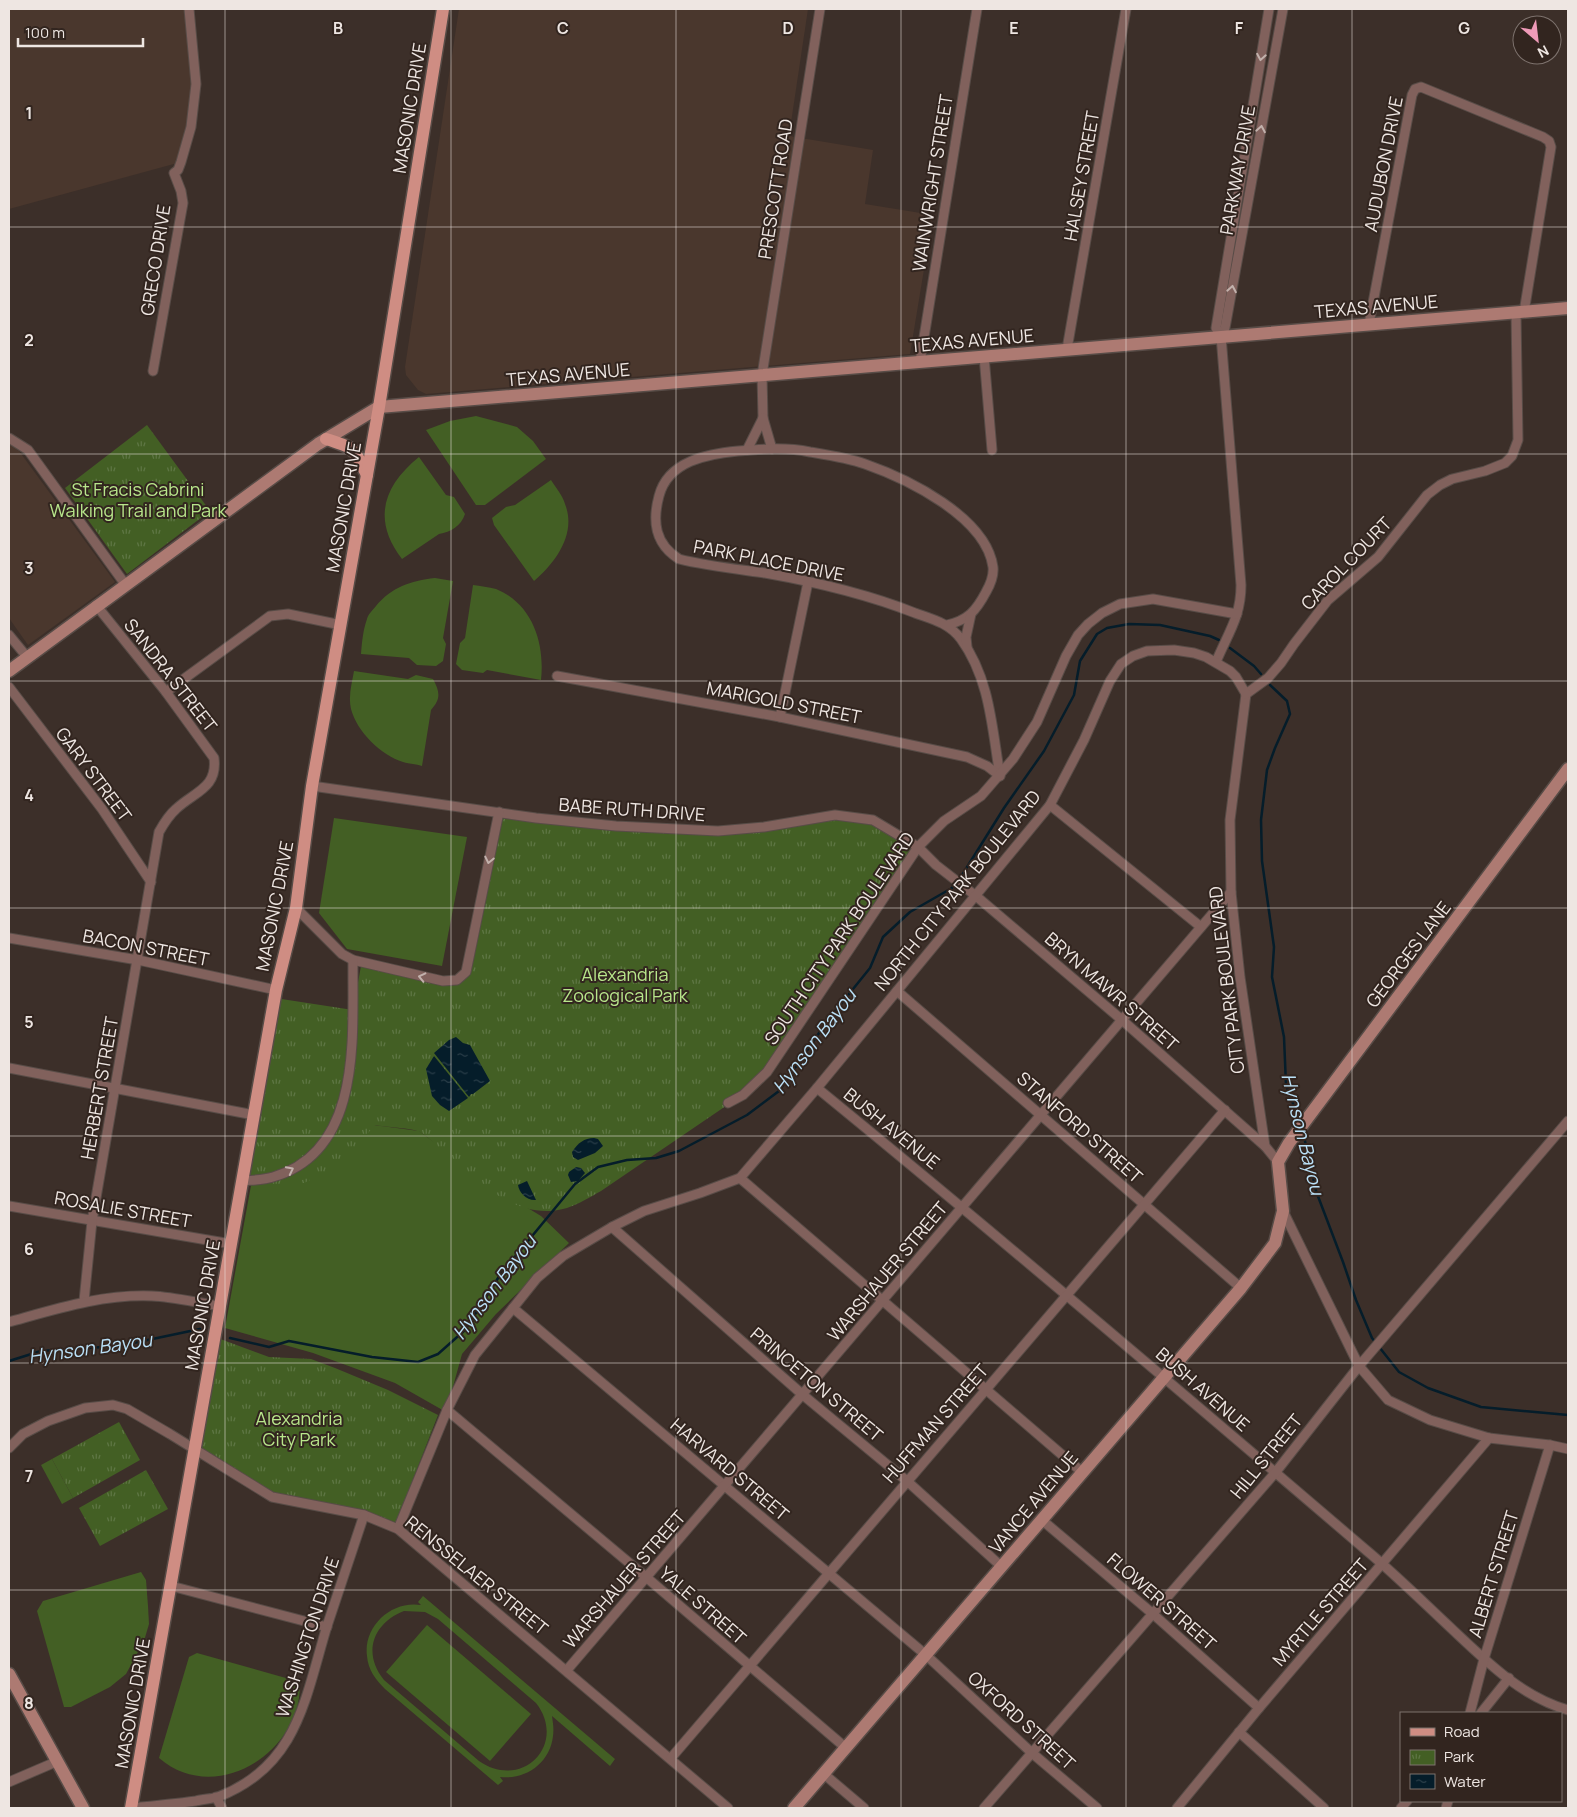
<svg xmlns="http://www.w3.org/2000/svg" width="1577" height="1817" font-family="Manrope,sans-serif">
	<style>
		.built { fill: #4a372d }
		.grass { fill: #435f24; fill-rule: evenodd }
		.park { fill: url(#park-tufts) }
		.water { fill: url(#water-ripples) }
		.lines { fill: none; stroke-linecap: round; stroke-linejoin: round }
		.stream { stroke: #051d2a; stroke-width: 2.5 }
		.street-casing { stroke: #584c47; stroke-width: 11 }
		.secondary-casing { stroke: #584c47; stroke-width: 15 }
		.primary-casing { stroke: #584c47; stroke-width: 15 }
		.street { stroke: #81615c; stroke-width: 9 }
		.secondary { stroke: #ad7a72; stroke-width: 12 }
		.primary { stroke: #cf8d83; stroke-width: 12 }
		.oneway { stroke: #c2b1ac }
		.grid { fill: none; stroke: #eee6e2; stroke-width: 1; stroke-opacity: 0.55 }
		.labels { text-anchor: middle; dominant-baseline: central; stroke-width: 4; stroke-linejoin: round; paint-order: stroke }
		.street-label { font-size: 18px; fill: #eee6e2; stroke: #32251f }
		.park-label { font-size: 18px; fill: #b8e68b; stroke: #32251f }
		.water-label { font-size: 19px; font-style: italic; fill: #bae0f7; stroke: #32251f }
		.grid-label { font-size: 16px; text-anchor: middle; font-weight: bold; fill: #eee6e2; stroke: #32251f; stroke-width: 4; stroke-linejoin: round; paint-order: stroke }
	</style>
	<defs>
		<pattern id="park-tufts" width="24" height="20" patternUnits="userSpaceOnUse" patternTransform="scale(1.25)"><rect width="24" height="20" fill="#435f24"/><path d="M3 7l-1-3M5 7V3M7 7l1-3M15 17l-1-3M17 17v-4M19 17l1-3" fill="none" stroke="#5e7644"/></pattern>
		<pattern id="water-ripples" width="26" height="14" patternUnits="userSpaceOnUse" patternTransform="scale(1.25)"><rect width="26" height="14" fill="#051d2a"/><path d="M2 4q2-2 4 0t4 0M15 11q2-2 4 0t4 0" fill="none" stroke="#2a3e49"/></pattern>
	</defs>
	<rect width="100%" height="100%" fill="#3c2f29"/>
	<!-- built -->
	<g class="built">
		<path d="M9 9H189L196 84 181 162 9 209Z"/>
		<path d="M459 9H808L789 136 873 150 865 204 933 215 910 354 426 394 418 390 406 375 405 367Z"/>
		<path d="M9 444 19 451 115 582 28 645 9 618Z"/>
	</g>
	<!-- grass -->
	<g class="grass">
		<path d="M476 416 517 427 533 441 546 459 485 505H476L426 430 450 421Z"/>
		<path d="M419 457 446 495 454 497 465 514C461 526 451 532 439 534L402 559C372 520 383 486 419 457Z"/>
		<path d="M551 480C556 488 563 496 565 504 577 534 555 563 534 581L494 525 492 518 506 507 515 505Z"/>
		<path d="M435 578 453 581 443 638 446 644 443 661 436 666 417 665 409 658 361 654C362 642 363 630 367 619 368 614 373 610 376 606 392 587 410 581 435 578Z"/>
		<path d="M473 585C480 586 489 587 496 589 533 604 545 644 541 680L487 670 483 673 462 670 456 664 460 643 465 638Z"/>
		<path d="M354 671 408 679 416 675 433 679C440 692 441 699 431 710L422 766C416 764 410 764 403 762 381 755 357 732 351 709 348 696 352 683 354 671Z"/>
		<path d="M334 818 467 837 442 966 347 949 319 913Z"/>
		<path d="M374 1125 419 1131 498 1190 541 1216 569 1243 496 1314 462 1354 446 1412 395 1383 313 1353 225 1328 252 1180Z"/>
		<path d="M52 1459 73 1498 62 1504 41 1465Z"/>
		<path d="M141 1572 146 1580 148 1606 149 1624 144 1641 126 1674 110 1687 71 1707H64L37 1611 43 1601Z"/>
		<path d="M423 1596 615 1759 610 1766 552 1716C553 1723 554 1729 553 1736 550 1763 526 1780 500 1777L503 1781 498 1785 385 1689C376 1680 368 1670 367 1656 363 1626 392 1600 421 1605L418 1602ZM404 1611 425 1612 438 1619 536 1703C568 1744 522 1791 479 1761L384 1680C362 1653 373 1623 404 1611Z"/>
		<path d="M427 1625 531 1714 490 1761 386 1672Z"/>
		<path d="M197 1653 300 1682C302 1752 216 1807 159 1758L189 1657Z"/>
	</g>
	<!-- park -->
	<g class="park">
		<path d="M147 425 210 511 127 574 65 488Z"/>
		<path d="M500 813 717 832 817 818 874 821 918 852 791 1037 742 1095 601 1191C590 1197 579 1204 567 1208 520 1222 482 1185 449 1157 440 1149 430 1138 420 1132 413 1128 384 1127 375 1125L340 1165 304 1183 245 1186 275 998 353 1010 361 966 444 982 463 977Z"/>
		<path d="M215 1337 269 1357 311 1359 335 1368 388 1390 438 1415 396 1523 348 1507 274 1494 194 1449Z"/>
		<path d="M119 1422 140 1460 73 1498 52 1459Z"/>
		<path d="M146 1470 168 1509 100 1546 79 1508Z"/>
	</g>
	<!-- water -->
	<g class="water">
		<path d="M456 1037 463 1043 470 1045 490 1081 473 1094H471L469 1097 434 1053 449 1040Z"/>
		<path d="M434 1056 468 1098 449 1111 440 1105 432 1096 426 1069Z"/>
		<path d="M594 1138 598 1139 603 1146 595 1153 578 1160 573 1157 572 1152C578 1143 584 1138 594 1138Z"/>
		<path d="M576 1167 581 1168 585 1173 578 1181 571 1182 568 1175 569 1172Z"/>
		<path d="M527 1181 536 1200C527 1201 519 1193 518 1185Z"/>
	</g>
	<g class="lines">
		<!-- stream -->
		<g class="stream">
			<path d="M1230 648 1254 666 1261 674"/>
			<path d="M1270 685 1287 701 1290 714 1275 748 1267 770 1261 820 1262 861 1274 947 1272 977 1284 1037 1286 1085 1300 1122"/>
			<path d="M959 880 1004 808 1044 751 1074 695 1080 661 1097 634 1107 628 1129 624 1160 625 1210 636 1219 640"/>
			<path d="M1303 1132 1316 1191 1343 1262 1356 1300 1372 1338 1399 1372 1428 1388 1481 1407 1568 1415"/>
			<path d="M230 1338 269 1347 289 1341 372 1357 418 1362 438 1354 465 1330 500 1275 575 1184 598 1167 627 1160 656 1158 679 1151 747 1115 779 1091 828 1020 870 968 883 937 910 912 952 888 955 884"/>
			<path d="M9 1361 41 1351 119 1346 200 1329"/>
		</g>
		<!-- street casing -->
		<g class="street-casing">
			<g id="street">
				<path d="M1369 324 1412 95 1415 89 1421 87 1543 137 1549 141 1551 147 1524 312"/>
				<path d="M1221 336 1225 328 1283 9"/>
				<path d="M1067 349 1126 9"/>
				<path d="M984 356 992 450"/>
				<path d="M920 362 977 9"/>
				<path d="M153 371 183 203 181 191 174 173 178 170 181 162 191 127 196 84 189 9"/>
				<path d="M9 438 28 450 125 584"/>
				<path d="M772 449 763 418 762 375 820 9"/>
				<path d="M747 450 763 418"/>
				<path d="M947 625C968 620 976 611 986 592 990 585 994 576 993 567 986 517 908 479 865 464 848 458 828 455 810 452 786 447 762 449 738 451 707 454 668 461 659 496 652 522 655 544 679 559 707 566 736 569 765 573 816 582 867 594 915 613 932 619 949 623 961 639 990 679 992 728 1000 776"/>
				<path d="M9 635 27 657"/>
				<path d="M967 647 966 637 971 614"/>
				<path d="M1216 662C1228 633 1241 617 1241 585L1221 336 1216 328 1269 9"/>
				<path d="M557 676 780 717 967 757 987 766 1000 776"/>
				<path d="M9 687 102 809 151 882"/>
				<path d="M166 692 270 616 288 614 341 625"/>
				<path d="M1246 694 1268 678 1281 663 1294 644 1328 600 1378 557 1427 495 1440 485 1452 479 1485 471 1505 463 1512 456 1518 440 1516 313"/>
				<path d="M1246 694 1230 820 1231 892 1240 977 1265 1146 1278 1162"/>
				<path d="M780 717 808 582"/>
				<path d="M312 786 536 818 616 826 718 831 764 827 835 815 873 820 918 847 936 865 976 896 1122 1020 1265 1146"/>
				<path d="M1050 805 1201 927"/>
				<path d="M296 908 342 954 353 960 443 981 457 980 466 972 499 812"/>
				<path d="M9 938 138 960 276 990"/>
				<path d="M897 991 1241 1288"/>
				<path d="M9 1068 254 1115"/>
				<path d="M817 1088C1002 1239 1184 1394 1366 1550 1396 1575 1424 1603 1453 1630 1487 1662 1522 1697 1568 1710"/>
				<path d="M728 1103 743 1095 767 1072 918 847 944 821 981 796 1013 759 1037 722 1066 656 1078 635 1088 624 1102 613 1120 604 1153 599 1237 614"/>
				<path d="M740 1178 1082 1472"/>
				<path d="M243 1181C253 1180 264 1180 273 1177 364 1151 352 1033 353 960"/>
				<path d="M9 1206 231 1244"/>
				<path d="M1283 1211 1359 1366 1388 1400 1430 1420 1489 1438 1550 1445 1568 1449"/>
				<path d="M612 1227 803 1395 907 1481 1002 1567"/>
				<path d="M84 1301 92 1221 159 832C164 823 168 816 176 809 194 792 218 788 214 758L166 692 96 605"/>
				<path d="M513 1308 926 1655 1032 1753 1097 1808"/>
				<path d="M9 1322C56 1309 102 1294 152 1296 174 1297 198 1303 220 1306"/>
				<path d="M447 1410 646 1577 846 1748"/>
				<path d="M9 1448 23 1434 48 1421 85 1408 113 1405 127 1409 170 1434 272 1497 364 1515 398 1529 728 1808"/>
				<path d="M1042 1520 1153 1614 1259 1708"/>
				<path d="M398 1529 447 1410 475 1355 513 1308 537 1278 563 1256 612 1227 644 1211 700 1193 740 1178 817 1088 1050 805 1084 740 1110 681 1121 664 1133 656 1147 651 1174 650 1194 653 1206 657 1230 671 1236 677 1246 694"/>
				<path d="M171 1586 327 1627"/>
				<path d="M567 1670 1231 892"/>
				<path d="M1470 1713 1484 1659 1550 1445"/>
				<path d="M1481 1713 1509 1678"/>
				<path d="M1239 1732 1324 1808"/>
				<path d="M671 1758 1225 1110"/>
				<path d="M824 1774 864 1808"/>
				<path d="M9 1782 58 1761"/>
				<path d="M216 1797 222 1808"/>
				<path d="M131 1808C153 1806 174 1804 196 1801 203 1799 211 1799 218 1797 298 1766 305 1698 327 1626 339 1589 352 1552 364 1515"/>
				<path d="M984 1808 1275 1473 1359 1366 1568 1121"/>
				<path d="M1177 1808 1259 1708 1489 1438"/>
				<path d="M1401 1808 1407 1801"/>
				<path d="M1446 1808 1448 1801"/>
			</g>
		</g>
		<!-- secondary casing -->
		<g class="secondary-casing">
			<g id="secondary">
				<path d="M9 671 318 444 379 407 1568 308"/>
				<path d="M9 1674 83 1808"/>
				<path d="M794 1808 1241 1288 1275 1243 1283 1211 1278 1162 1289 1143 1568 769"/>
			</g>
		</g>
		<!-- primary casing -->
		<g class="primary-casing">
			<g id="primary">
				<path d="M326 439C356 448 353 448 367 475"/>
				<path d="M131 1808 276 990 296 908 312 786 379 407 443 9"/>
			</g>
		</g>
		<!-- street -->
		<use href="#street" class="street"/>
		<!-- secondary -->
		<use href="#secondary" class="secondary"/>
		<!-- primary -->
		<use href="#primary" class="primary"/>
	</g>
	<!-- one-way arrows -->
	<defs><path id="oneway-chevron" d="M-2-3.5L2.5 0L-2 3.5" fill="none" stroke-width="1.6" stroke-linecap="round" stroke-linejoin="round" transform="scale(1.25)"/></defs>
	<g class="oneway">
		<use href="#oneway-chevron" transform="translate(1261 57) rotate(100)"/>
		<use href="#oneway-chevron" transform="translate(1261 129) rotate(-80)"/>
		<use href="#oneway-chevron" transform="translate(1232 289) rotate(-80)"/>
		<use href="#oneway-chevron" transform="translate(489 860) rotate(102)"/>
		<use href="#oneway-chevron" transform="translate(422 977) rotate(-167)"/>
		<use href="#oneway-chevron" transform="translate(290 1170) rotate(-27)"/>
	</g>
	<!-- grid -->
	<path class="grid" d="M225 9V1808M451 9V1808M676 9V1808M901 9V1808M1126 9V1808M1352 9V1808M9 227H1568M9 454H1568M9 681H1568M9 908H1568M9 1136H1568M9 1363H1568M9 1590H1568"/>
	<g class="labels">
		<!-- street labels -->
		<g class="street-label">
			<text transform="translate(409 108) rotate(-81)">MASONIC DRIVE</text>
			<text transform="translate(1383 164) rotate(-79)">AUDUBON DRIVE</text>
			<text transform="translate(1237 170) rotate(-80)">PARKWAY DRIVE</text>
			<text transform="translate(1081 176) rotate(-80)">HALSEY STREET</text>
			<text transform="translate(932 183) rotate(-81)">WAINWRIGHT STREET</text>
			<text transform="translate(775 189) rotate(-81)">PRESCOTT ROAD</text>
			<text transform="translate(155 260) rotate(-81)">GRECO DRIVE</text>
			<text transform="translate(1376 306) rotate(-5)">TEXAS AVENUE</text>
			<text transform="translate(972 340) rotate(-5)">TEXAS AVENUE</text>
			<text transform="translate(568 374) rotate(-5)">TEXAS AVENUE</text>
			<text transform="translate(343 507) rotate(-80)">MASONIC DRIVE</text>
			<text transform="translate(769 560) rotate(11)">PARK PLACE DRIVE</text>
			<text transform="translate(1346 563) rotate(-46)">CAROL COURT</text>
			<text transform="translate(171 675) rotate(52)">SANDRA STREET</text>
			<text transform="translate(784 702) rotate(11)">MARIGOLD STREET</text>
			<text transform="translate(94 774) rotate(53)">GARY STREET</text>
			<text transform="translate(632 809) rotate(4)">BABE RUTH DRIVE</text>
			<text transform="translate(957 890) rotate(-51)">NORTH CITY PARK BOULEVARD</text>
			<text transform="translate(274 906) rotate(-79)">MASONIC DRIVE</text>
			<text transform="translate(839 938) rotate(-56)">SOUTH CITY PARK BOULEVARD</text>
			<text transform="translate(146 947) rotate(11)">BACON STREET</text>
			<text transform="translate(1408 954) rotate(-53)">GEORGES LANE</text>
			<text transform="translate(1226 980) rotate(-97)">CITY PARK BOULEVARD</text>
			<text transform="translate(1112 991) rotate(41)">BRYN MAWR STREET</text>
			<text transform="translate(99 1088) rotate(-80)">HERBERT STREET</text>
			<text transform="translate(1080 1127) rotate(41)">STANFORD STREET</text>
			<text transform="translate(892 1128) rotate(39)">BUSH AVENUE</text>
			<text transform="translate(123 1209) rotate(10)">ROSALIE STREET</text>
			<text transform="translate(887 1271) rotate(-50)">WARSHAUER STREET</text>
			<text transform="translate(202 1305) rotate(-80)">MASONIC DRIVE</text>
			<text transform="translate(817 1384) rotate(40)">PRINCETON STREET</text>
			<text transform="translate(1203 1389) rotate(41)">BUSH AVENUE</text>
			<text transform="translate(935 1423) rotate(-49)">HUFFMAN STREET</text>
			<text transform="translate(1266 1456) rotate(-51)">HILL STREET</text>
			<text transform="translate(730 1469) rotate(40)">HARVARD STREET</text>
			<text transform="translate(1033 1502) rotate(-50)">VANCE AVENUE</text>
			<text transform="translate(1493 1574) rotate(-73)">ALBERT STREET</text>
			<text transform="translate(477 1575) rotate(39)">RENSSELAER STREET</text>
			<text transform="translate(624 1579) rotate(-49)">WARSHAUER STREET</text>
			<text transform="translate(1162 1601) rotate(41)">FLOWER STREET</text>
			<text transform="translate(703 1605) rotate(41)">YALE STREET</text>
			<text transform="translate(1320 1612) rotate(-49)">MYRTLE STREET</text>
			<text transform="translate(307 1637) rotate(-72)">WASHINGTON DRIVE</text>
			<text transform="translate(132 1703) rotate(-80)">MASONIC DRIVE</text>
			<text transform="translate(1022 1720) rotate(42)">OXFORD STREET</text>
		</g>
		<!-- park labels -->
		<g class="park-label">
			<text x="138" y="489">St Fracis Cabrini<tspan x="138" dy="21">Walking Trail and Park</tspan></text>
			<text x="625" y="974">Alexandria<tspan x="625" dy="21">Zoological Park</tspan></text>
			<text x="299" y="1418">Alexandria<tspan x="299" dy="21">City Park</tspan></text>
		</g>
		<!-- water labels -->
		<g class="water-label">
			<text transform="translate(814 1041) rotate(-53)">Hynson Bayou</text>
			<text transform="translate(1303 1134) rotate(76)">Hynson Bayou</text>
			<text transform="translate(494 1287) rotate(-53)">Hynson Bayou</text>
			<text transform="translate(90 1348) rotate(-8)">Hynson Bayou</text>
		</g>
	</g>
	<g class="grid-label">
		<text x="338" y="34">B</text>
		<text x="563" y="34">C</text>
		<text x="788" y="34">D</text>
		<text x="1014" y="34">E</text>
		<text x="1239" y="34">F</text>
		<text x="1464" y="34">G</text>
		<text x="29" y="119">1</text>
		<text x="29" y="346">2</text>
		<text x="29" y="574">3</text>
		<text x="29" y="801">4</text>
		<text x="29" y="1028">5</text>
		<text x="29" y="1255">6</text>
		<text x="29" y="1482">7</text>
		<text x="29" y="1709">8</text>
	</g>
	<!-- border -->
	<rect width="1577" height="1817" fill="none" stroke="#eee6e2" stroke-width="20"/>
	<!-- legend -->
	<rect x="1400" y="1712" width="162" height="90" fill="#32251f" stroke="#7d726d"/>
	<rect x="1410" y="1728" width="25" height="8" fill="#cf8d83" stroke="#7d726d"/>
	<text x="1444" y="1737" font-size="15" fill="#eee6e2">Road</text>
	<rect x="1410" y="1750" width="25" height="15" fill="url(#park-tufts)" stroke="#7d726d"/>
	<text x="1444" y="1762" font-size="15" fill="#eee6e2">Park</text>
	<rect x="1410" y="1774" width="25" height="15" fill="url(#water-ripples)" stroke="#7d726d"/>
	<text x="1444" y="1787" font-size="15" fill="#eee6e2">Water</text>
	<!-- north arrow -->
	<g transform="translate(1537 40) rotate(152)"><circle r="24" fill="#32251f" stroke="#7d726d"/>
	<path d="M0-4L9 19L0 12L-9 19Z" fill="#ef9ab8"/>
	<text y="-8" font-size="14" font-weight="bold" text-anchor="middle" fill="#eee6e2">N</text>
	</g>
	<!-- scale -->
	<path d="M18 38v8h125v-8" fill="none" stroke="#eee6e2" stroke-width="2.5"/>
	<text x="25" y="38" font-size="15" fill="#eee6e2" stroke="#32251f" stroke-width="4" paint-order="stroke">100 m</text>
</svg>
